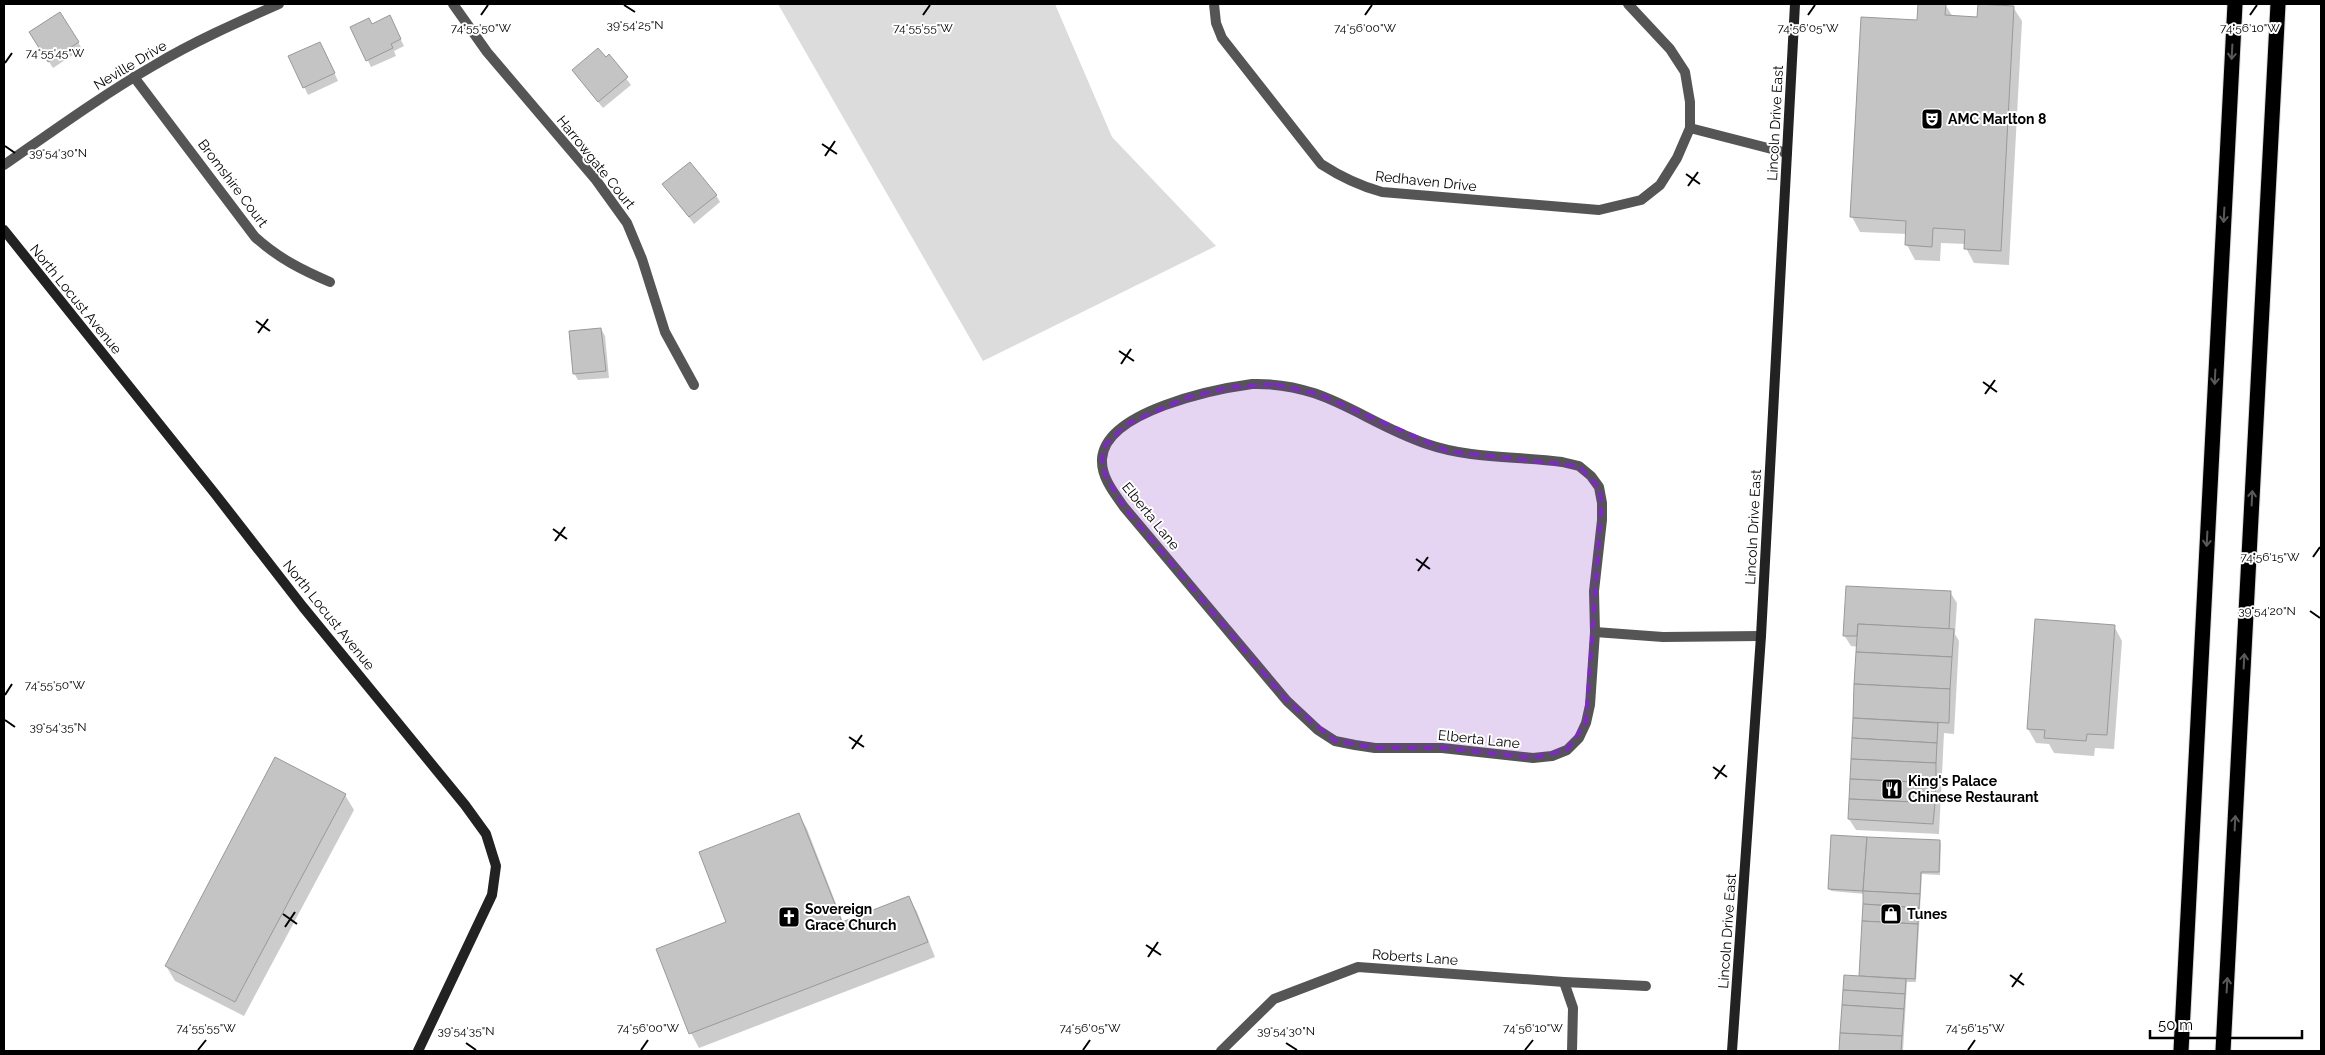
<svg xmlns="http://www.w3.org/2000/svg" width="2325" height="1055" font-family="Raleway,sans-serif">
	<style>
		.green { fill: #dcdcdc }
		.shadow { fill: #0003 }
		.building { fill: #c4c4c4; stroke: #999 }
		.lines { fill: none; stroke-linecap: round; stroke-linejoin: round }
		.highway-casing { stroke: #dbdbdb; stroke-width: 17 }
		.street { stroke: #555; stroke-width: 10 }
		.secondary { stroke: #222; stroke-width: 10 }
		.highway { stroke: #000; stroke-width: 15 }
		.oneway { stroke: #595959 }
		.marked { fill: #7b2cbf; fill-opacity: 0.2; stroke: #7b2cbf; stroke-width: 4; stroke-dasharray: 10 6; stroke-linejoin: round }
		.ticks { fill: none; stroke: #000; stroke-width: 2 }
		.labels { text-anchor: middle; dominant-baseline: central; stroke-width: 4; stroke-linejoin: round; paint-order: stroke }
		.street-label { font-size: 14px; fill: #000; stroke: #fff }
		.poi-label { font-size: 14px; font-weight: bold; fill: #000; stroke: #fff; text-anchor: start }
		.ticks-label { font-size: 12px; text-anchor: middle; fill: #000; stroke: #fff; stroke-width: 4; stroke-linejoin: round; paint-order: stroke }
	</style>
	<rect width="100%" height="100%" fill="#fff"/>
	<!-- green -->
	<path class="green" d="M778 4H1055L1112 137 1216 246 983 361Z"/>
	<!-- shadow -->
	<g class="shadow">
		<path d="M1920 4H1945L1953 17 1979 19 2013 7 2022 21 2009 265 1974 263 1966 248V244L1941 243 1940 261 1915 260 1907 245V234L1860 232 1852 217 1919 22Z"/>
		<path d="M393 24 404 46 394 51 396 56 371 67 352 28Z"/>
		<path d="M35 40 78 42 82 49 53 68Z"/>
		<path d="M324 50 338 81 308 95 290 57Z"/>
		<path d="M609 56 631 85 603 108 573 71Z"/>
		<path d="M664 185 716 195 720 202 694 224Z"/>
		<path d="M601 329 605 336 609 378 578 380 574 373Z"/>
		<path d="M1847 587 1950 592 1957 603 1955 634 1959 641 1954 734 1944 733 1939 834 1856 830 1849 819 1858 647 1851 646 1844 635Z"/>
		<path d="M2114 626 2122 641 2114 749 2095 748 2094 756 2054 753 2049 744 2036 743 2028 729Z"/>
		<path d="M345 795 354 810 244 1016 175 981 166 966Z"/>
		<path d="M799 815 807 829 843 922 909 897 917 912 935 957 699 1048 691 1033 658 950 728 923Z"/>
		<path d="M1940 841 1941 844 1940 875 1922 874 1916 982H1907L1903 1051H1840L1845 976 1860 977 1865 894 1831 891 1829 888Z"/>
	</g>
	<!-- building -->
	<g class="building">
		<path d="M1918 4H1946L1945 15 1977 17 1978 4 2014 6 2001 251 1964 249 1965 230 1933 228 1932 247 1905 245 1906 221 1850 217 1861 17 1917 20Z"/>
		<path d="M60 12 79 42 48 62 29 32Z"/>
		<path d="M390 15 401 39 391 44 393 48 366 61 350 27 369 18 372 24Z"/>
		<path d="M320 42 335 73 303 88 288 56Z"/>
		<path d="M598 48 606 57 609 54 628 77 598 102 572 70Z"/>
		<path d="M690 162 717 195 689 217 662 184Z"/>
		<path d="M601 328 606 371 573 374 569 331Z"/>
		<path d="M1846 586 1951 591 1949 629 1858 624 1857 636H1843Z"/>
		<path d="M2035 619 2115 625 2107 735 2087 734 2086 741 2044 738 2045 730 2027 729Z"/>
		<path d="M1858 624 1954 629 1952 657 1856 652Z"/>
		<path d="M1856 652 1952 657 1950 689 1854 684Z"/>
		<path d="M1854 684 1950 689 1949 723 1853 718Z"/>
		<path d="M1853 718 1938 723 1937 743 1852 738Z"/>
		<path d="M1852 738 1937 743 1936 763 1851 759Z"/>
		<path d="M275 757 346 794 235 1002 165 966Z"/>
		<path d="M1851 759 1936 763V783L1850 779Z"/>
		<path d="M1850 779 1936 783 1935 803 1849 799Z"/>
		<path d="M1849 799 1935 803 1933 824 1848 819Z"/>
		<path d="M799 813 842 922 909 896 928 942 689 1034 656 949 726 922 699 852Z"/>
		<path d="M1831 835 1867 837 1863 891 1828 889Z"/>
		<path d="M1867 837 1940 840 1939 872H1921L1920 894 1863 891Z"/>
		<path d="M1863 891 1920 894 1919 908 1863 904Z"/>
		<path d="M1863 904 1919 908 1918 924 1862 921Z"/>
		<path d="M1862 921 1918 924 1915 979 1859 976Z"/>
		<path d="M1844 975 1906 979 1905 994 1843 990Z"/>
		<path d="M1843 990 1905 994 1904 1009 1842 1005Z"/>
		<path d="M1842 1005 1904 1009 1902 1036 1840 1033Z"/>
		<path d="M1840 1033 1902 1036 1901 1051H1839Z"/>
	</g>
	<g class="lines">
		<!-- highway casing -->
		<g class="highway-casing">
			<g id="highway">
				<path d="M2181 1051 2235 4"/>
				<path d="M2223 1051 2278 4"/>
			</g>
		</g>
		<!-- street -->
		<g class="street">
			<path d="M453 4 487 52 596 180 627 223 642 259 665 332 694 385"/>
			<path d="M1214 4 1216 23 1222 38 1321 164C1341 177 1360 186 1382 192L1599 210 1641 200 1660 185 1677 158 1690 128V102L1685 72 1670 49 1628 4"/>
			<path d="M134 77 255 237C278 258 302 270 330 282"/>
			<path d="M1690 128 1787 153"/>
			<path d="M4 165C53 131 101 96 153 66 193 42 236 23 279 4"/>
			<path d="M1252 384C1326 382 1362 422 1427 444 1470 459 1517 456 1562 462L1579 466 1591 476 1599 487 1602 503V520L1594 591 1595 632 1590 705 1586 723 1579 738 1567 750 1552 756 1533 758 1442 748H1375L1355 745 1335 741 1318 730 1287 701 1124 507C1114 493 1101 477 1102 459 1105 411 1215 389 1252 384Z"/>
			<path d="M1595 632 1663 637 1761 636"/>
			<path d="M1564 982 1646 986"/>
			<path d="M1221 1051 1274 999 1358 967 1564 982 1573 1008 1572 1051"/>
		</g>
		<!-- secondary -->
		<g class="secondary">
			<path d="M4 230 216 495 303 607 465 805 486 834 496 866 492 895 418 1051"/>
			<path d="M1732 1051 1761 636 1795 4"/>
		</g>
		<!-- highway -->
		<use href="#highway" class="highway"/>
	</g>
	<!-- one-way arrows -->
	<defs><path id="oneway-shaft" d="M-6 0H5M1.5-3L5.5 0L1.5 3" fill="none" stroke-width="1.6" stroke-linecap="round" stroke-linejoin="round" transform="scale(1.25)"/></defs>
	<g class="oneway">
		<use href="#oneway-shaft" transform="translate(2232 52) rotate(93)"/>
		<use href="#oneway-shaft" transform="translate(2224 215) rotate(93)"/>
		<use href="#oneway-shaft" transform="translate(2215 377) rotate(93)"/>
		<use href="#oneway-shaft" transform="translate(2252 498) rotate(-87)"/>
		<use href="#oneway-shaft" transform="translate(2207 539) rotate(93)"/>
		<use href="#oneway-shaft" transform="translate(2244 661) rotate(-87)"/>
		<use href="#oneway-shaft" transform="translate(2235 823) rotate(-87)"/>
		<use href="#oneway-shaft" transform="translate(2227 985) rotate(-87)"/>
	</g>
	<!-- marked area -->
	<path class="marked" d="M1275 384 1319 394 1448 451 1579 466 1599 487 1602 503 1586 723 1567 750 1533 758 1442 748H1375L1335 741 1287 701 1124 507 1105 475 1102 459 1105 445 1127 424 1185 398 1229 387Z"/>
	<!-- ticks -->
	<path class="ticks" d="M624 5 635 12M481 15 488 5M923 15 930 5M1365 15 1372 5M1808 15 1815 5M2250 15 2257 5M5 63 12 53M822 144 837 154M5 146 15 153M825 156 835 141M1686 174 1700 184M1688 186 1698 172M256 321 270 331M258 333 268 319M1119 351 1134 361M1121 364 1131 349M1983 382 1997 392M1985 394 1995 380M553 529 567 539M555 541 565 527M2313 557 2320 547M1416 559 1430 569M1418 571 1428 557M2310 611 2320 618M5 695 12 684M5 720 15 727M849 737 864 747M852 749 862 735M1713 767 1727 777M1715 779 1725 765M283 914 297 924M285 927 295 912M1146 945 1161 955M1148 957 1158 942M2010 975 2024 985M2012 987 2022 973M466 1043 476 1050M1286 1043 1297 1050M198 1050 206 1040M641 1050 648 1040M1083 1050 1090 1040M1525 1050 1533 1040M1968 1050 1975 1040"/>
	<!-- icons -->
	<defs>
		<g id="theatre-square" transform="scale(1.125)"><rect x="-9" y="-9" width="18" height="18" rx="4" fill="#000" stroke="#fff"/><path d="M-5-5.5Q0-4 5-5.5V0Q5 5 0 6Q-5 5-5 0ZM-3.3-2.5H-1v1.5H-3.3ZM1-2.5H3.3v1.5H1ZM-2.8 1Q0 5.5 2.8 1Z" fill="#fff"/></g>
		<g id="restaurant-square" transform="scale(1.125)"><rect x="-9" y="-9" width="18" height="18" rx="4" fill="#000" stroke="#fff"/><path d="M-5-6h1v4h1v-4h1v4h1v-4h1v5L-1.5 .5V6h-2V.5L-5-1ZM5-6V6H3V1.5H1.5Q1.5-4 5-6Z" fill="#fff"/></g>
		<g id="shop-square" transform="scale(1.125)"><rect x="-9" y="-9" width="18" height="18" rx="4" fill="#000" stroke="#fff"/><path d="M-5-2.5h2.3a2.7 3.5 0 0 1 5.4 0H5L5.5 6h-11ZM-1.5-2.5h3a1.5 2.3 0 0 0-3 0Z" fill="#fff"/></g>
		<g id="church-square" transform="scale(1.125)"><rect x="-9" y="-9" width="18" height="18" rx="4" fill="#000" stroke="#fff"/><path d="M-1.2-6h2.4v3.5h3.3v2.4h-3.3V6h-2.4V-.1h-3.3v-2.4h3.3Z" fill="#fff"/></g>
	</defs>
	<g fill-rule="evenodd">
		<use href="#theatre-square" x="1932" y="119"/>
		<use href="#restaurant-square" x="1892" y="789"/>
		<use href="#shop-square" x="1891" y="914"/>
		<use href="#church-square" x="789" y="917"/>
	</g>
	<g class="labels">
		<!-- street labels -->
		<g class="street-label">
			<text transform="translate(130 65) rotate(-31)">Neville Drive</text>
			<text transform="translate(1775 123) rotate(-87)">Lincoln Drive East</text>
			<text transform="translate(596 162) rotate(51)">Harrowgate Court</text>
			<text transform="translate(1426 181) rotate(6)">Redhaven Drive</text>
			<text transform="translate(233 183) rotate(53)">Bromshire Court</text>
			<text transform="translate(76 299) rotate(51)">North Locust Avenue</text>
			<text transform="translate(1151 516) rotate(51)">Elberta Lane</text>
			<text transform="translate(1753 527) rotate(-87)">Lincoln Drive East</text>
			<text transform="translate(329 615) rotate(51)">North Locust Avenue</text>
			<text transform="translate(1479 739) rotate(6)">Elberta Lane</text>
			<text transform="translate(1727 931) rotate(-86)">Lincoln Drive East</text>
			<text transform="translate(1415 957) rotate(4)">Roberts Lane</text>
		</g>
		<!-- poi labels -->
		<g class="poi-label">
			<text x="1948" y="119">AMC Marlton 8</text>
			<text x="1908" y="781">King's Palace<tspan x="1908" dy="16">Chinese Restaurant</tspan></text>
			<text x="805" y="909">Sovereign<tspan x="805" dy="16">Grace Church</tspan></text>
			<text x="1907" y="914">Tunes</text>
		</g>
	</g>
	<g class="ticks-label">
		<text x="635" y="29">39°54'25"N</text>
		<text x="481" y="32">74°55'50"W</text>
		<text x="923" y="32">74°55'55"W</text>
		<text x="1365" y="32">74°56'00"W</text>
		<text x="1808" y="32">74°56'05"W</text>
		<text x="2250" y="32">74°56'10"W</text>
		<text x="55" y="57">74°55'45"W</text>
		<text x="58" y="157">39°54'30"N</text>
		<text x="2270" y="561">74°56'15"W</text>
		<text x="2267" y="615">39°54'20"N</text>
		<text x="55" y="689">74°55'50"W</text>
		<text x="58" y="731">39°54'35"N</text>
		<text x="206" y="1032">74°55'55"W</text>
		<text x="648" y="1032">74°56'00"W</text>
		<text x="1090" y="1032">74°56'05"W</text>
		<text x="1533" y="1032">74°56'10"W</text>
		<text x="1975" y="1032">74°56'15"W</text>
		<text x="466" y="1035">39°54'35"N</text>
		<text x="1286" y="1035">39°54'30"N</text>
	</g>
	<!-- border -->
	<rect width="2325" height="1055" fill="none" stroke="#000000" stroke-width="10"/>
	<!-- scale -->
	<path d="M2150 1030v8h152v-8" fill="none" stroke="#000000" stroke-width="2.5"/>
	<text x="2158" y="1030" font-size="15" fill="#000000" stroke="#ffffff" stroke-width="4" paint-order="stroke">50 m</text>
</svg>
